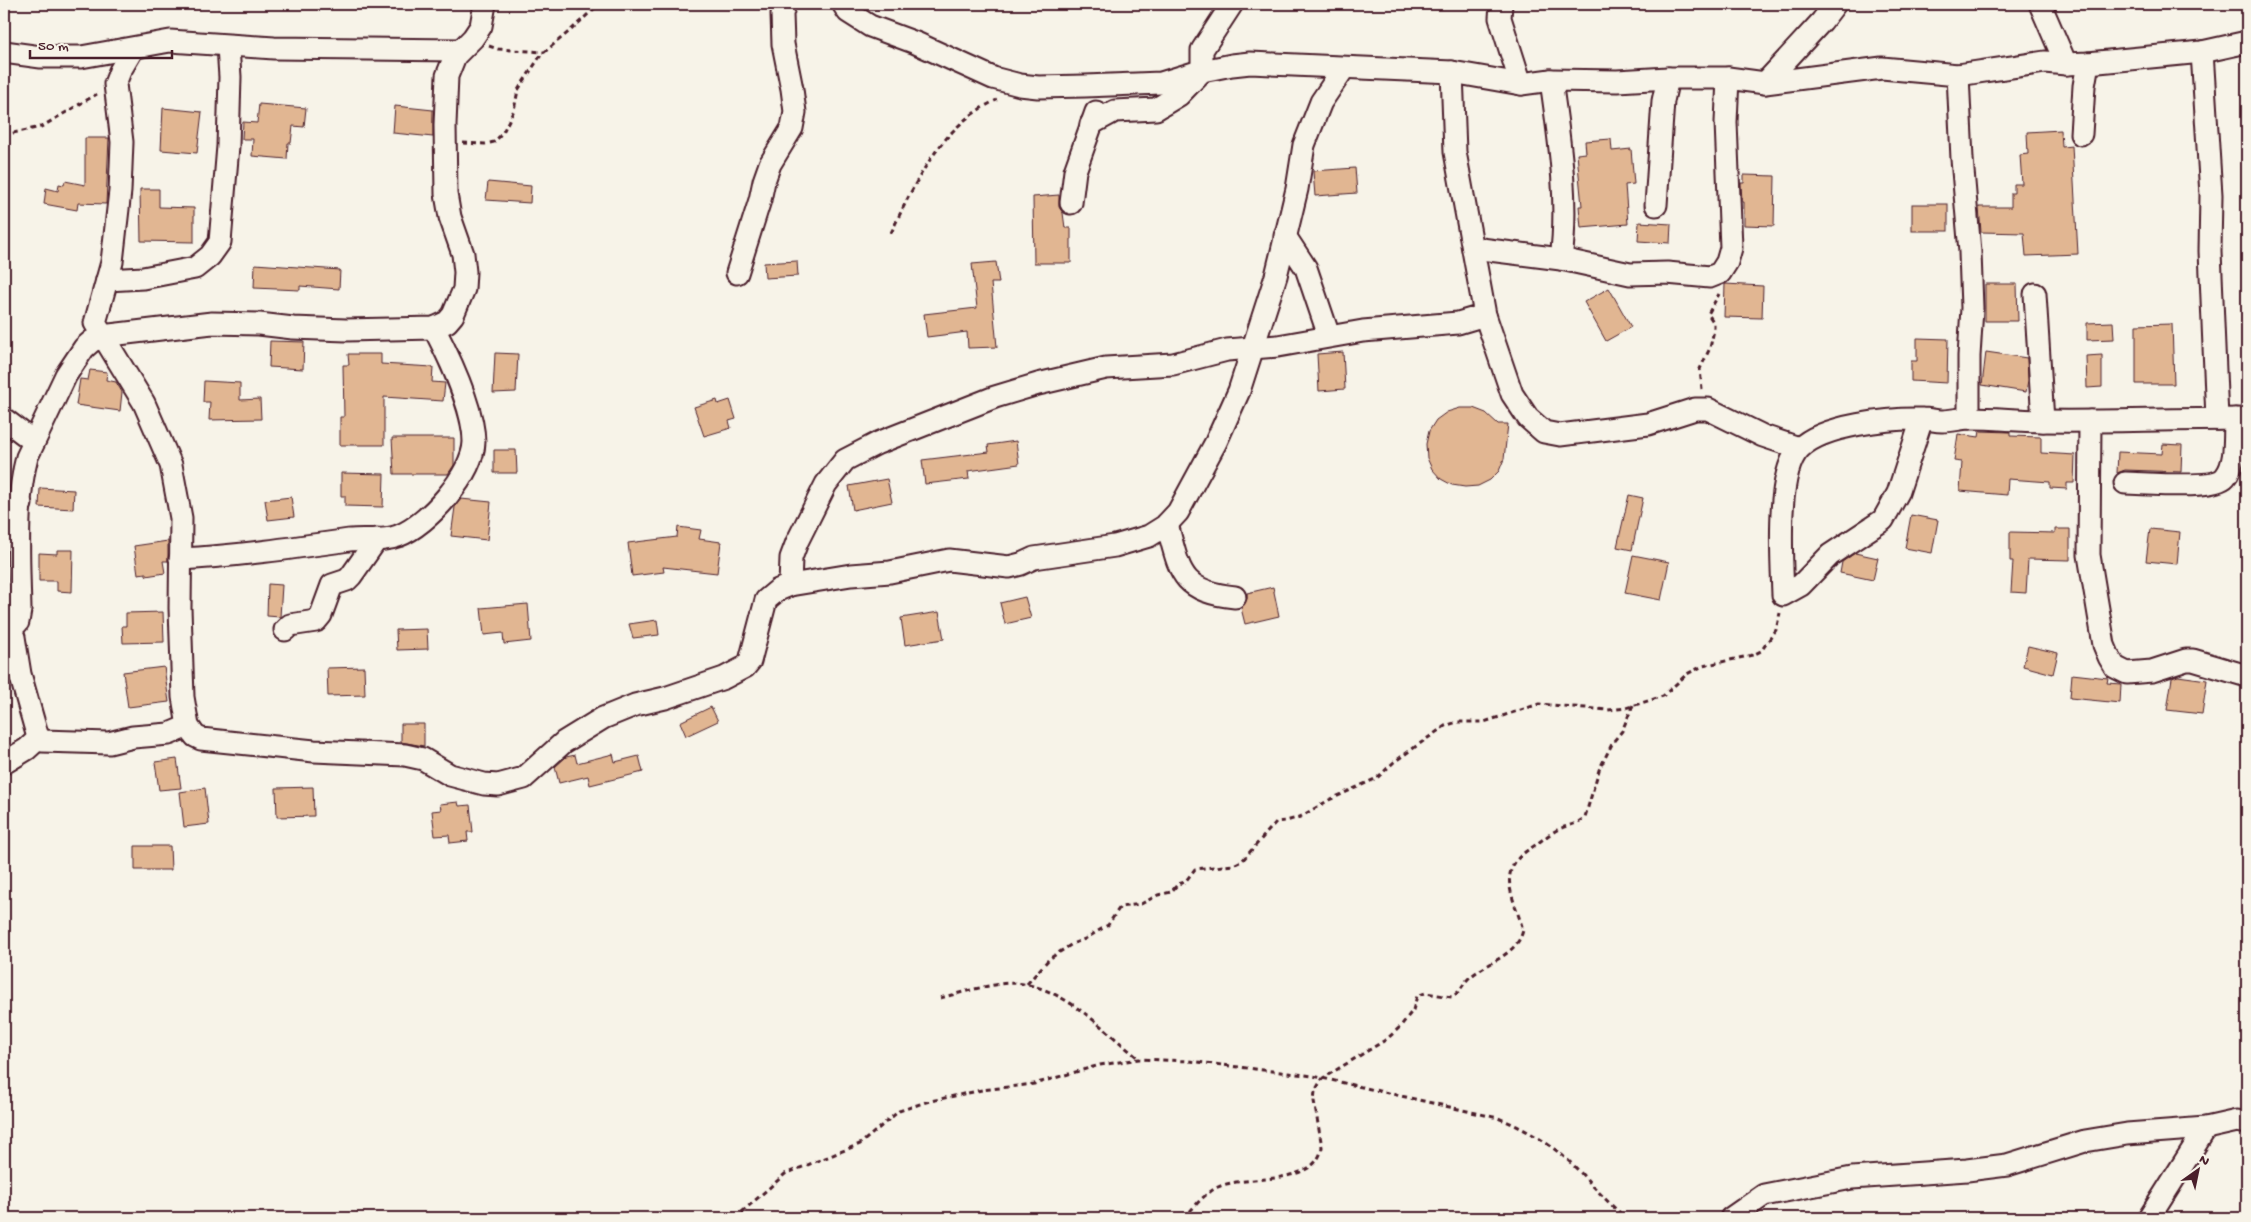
<svg xmlns="http://www.w3.org/2000/svg" width="2251" height="1222" font-family="'Gochi Hand',sans-serif">
	<style>
		.building { fill: #e1b692; stroke: #4a1f2b }
		.lines { fill: none; stroke-linecap: round; stroke-linejoin: round }
		.minor-casing { stroke: #4a1f2b; stroke-width: 25 }
		.path { stroke: #4a1f2b; stroke-width: 3; stroke-dasharray: 5 4; stroke-linecap: butt }
		.minor { stroke: #f7f3e8; stroke-width: 21 }
	</style>
	<rect width="100%" height="100%" fill="#f7f3e8"/>
	<filter id="ink" filterUnits="userSpaceOnUse"><feTurbulence type="fractalNoise" baseFrequency=".02" numOctaves="2"/><feDisplacementMap in="SourceGraphic" scale="10" xChannelSelector="R" yChannelSelector="G"/><feConvolveMatrix kernelMatrix="1 2 1 2 8 2 1 2 1" color-interpolation-filters="sRGB"/></filter>
	<g filter="url(#ink)">
		<!-- building -->
		<g class="building">
			<path d="M259 104 306 108 304 127 293 126 291 143H288L287 159 252 156 253 139H242L243 122 257 123Z"/>
			<path d="M395 106 433 110V137L393 133Z"/>
			<path d="M163 108 202 112 197 153 161 150Z"/>
			<path d="M2061 130 2062 147 2072 146 2078 254 2026 256 2024 233 1981 232 1979 207H2011V193H2014V184H2022L2020 155 2028 154 2027 132Z"/>
			<path d="M85 138H109L106 204 78 203 77 210 44 204 46 188 58 191 59 184 64 185 65 181 85 185Z"/>
			<path d="M1611 139 1612 151 1631 149 1634 184 1625 185 1628 224 1581 228 1579 206H1582L1577 154 1586 153 1585 141Z"/>
			<path d="M1355 168 1357 193 1315 196 1313 171Z"/>
			<path d="M1744 175 1775 176 1774 226 1744 225V202H1742L1741 183H1744Z"/>
			<path d="M488 182 531 186 530 203 486 200Z"/>
			<path d="M140 189H159V207L194 208V242L141 241Z"/>
			<path d="M1059 195V207L1063 213 1065 228H1071V263H1034L1033 197Z"/>
			<rect x="1912" y="204" width="36" height="27"/>
			<path d="M1639 222 1671 224 1670 243 1638 241Z"/>
			<path d="M797 261 798 276 765 278 764 263Z"/>
			<path d="M996 262 999 283H991L997 347 968 348 967 332 927 337 924 314 977 308 972 264Z"/>
			<path d="M255 264 340 270 339 289 300 286V290L254 288Z"/>
			<path d="M1725 284 1763 286 1762 318 1724 317Z"/>
			<path d="M1985 284H2017L2018 321H1985Z"/>
			<path d="M1609 288 1631 327 1606 341 1584 302Z"/>
			<path d="M2113 322 2114 339 2087 340V323Z"/>
			<path d="M2172 324 2174 384H2136V325Z"/>
			<path d="M1917 338 1948 339 1947 383 1911 381V361H1917Z"/>
			<path d="M270 341 304 342 303 369 269 367Z"/>
			<path d="M1343 352 1345 389 1319 391 1317 354Z"/>
			<path d="M1986 352 2027 358 2028 380 2026 392 1982 385Z"/>
			<path d="M495 353 518 354 516 392 493 393Z"/>
			<path d="M348 354H381V364L433 367 432 382 445 383 443 401 384 397V445H340V417H344L343 365H349Z"/>
			<path d="M2102 355V387L2087 388 2086 356Z"/>
			<path d="M90 370 107 372 106 380 116 382 122 392 120 411 76 405 80 379 88 380Z"/>
			<path d="M204 381 240 383V400L260 399 261 419 209 420 210 402H203Z"/>
			<path d="M717 400 718 404 730 400 736 419 729 421 731 428 704 436 694 407Z"/>
			<path d="M1460 408H1473L1486 413 1498 424H1508L1504 459 1499 471 1490 480 1478 486 1465 487 1452 485 1441 479 1432 469 1427 458 1426 444 1429 431 1436 420 1447 412Z"/>
			<path d="M1980 431 2010 432V436L2041 437V453L2075 455 2074 483H2067V489L2050 488V482L2008 479 2007 495 1960 491 1962 462 1954 461 1958 434 1979 437Z"/>
			<path d="M392 438H454V465L448 474H394Z"/>
			<path d="M1016 441 1019 464 968 471 969 479 925 484 922 460 989 452 988 445Z"/>
			<path d="M2163 444 2182 445 2181 472 2125 470 2117 473 2118 452 2162 454Z"/>
			<path d="M494 450H516L517 473H494Z"/>
			<path d="M341 473 384 474 383 507 345 506V496H341Z"/>
			<path d="M887 479 892 502 853 510 849 486Z"/>
			<path d="M40 488 74 490 73 509 39 507Z"/>
			<path d="M1629 495 1643 498 1632 550 1617 547Z"/>
			<path d="M291 497 294 517 268 520 265 500Z"/>
			<path d="M461 499 491 502 487 540 451 536 455 507Z"/>
			<path d="M1911 515 1938 520 1932 553 1905 548Z"/>
			<path d="M678 527 701 530 699 539 721 542 717 573 663 567 664 572 632 576 628 543 677 537Z"/>
			<path d="M2055 529H2070V560L2028 559 2026 593 2011 592 2013 561H2010V532L2055 533Z"/>
			<path d="M2150 529 2180 532 2177 564 2146 561Z"/>
			<path d="M168 541V561H163L165 573 146 576V573L138 574 134 546Z"/>
			<path d="M57 550H73L72 592 57 591V581H39V553L57 554Z"/>
			<path d="M1855 553 1878 558 1873 580 1840 573 1842 562Z"/>
			<path d="M1633 555 1669 562 1661 600 1625 593Z"/>
			<path d="M268 584 282 585 280 617 267 616Z"/>
			<path d="M1273 587 1279 616 1245 624 1241 608 1247 599V593Z"/>
			<path d="M1025 597 1031 618 1005 624 1000 603Z"/>
			<path d="M528 604 531 641 504 644 503 633 484 635 481 608Z"/>
			<path d="M163 612 164 642 123 643 122 626H126V613Z"/>
			<path d="M939 612 944 639 905 645 901 618Z"/>
			<path d="M657 620 659 635 633 638 629 624Z"/>
			<path d="M427 629 428 649 397 650 396 630Z"/>
			<path d="M2028 646 2058 653 2053 674 2023 666Z"/>
			<path d="M164 667 169 702 128 707 123 672Z"/>
			<path d="M364 667 365 695 328 696 327 668Z"/>
			<path d="M2072 674 2108 678 2107 683 2121 684 2120 703 2070 698Z"/>
			<path d="M2178 676 2207 680 2202 714 2167 710 2172 678Z"/>
			<path d="M711 707 718 721 686 736 680 722Z"/>
			<path d="M401 724H424V746L401 742Z"/>
			<path d="M613 754 615 762 639 756 643 772 590 785 588 776 559 783 555 767 566 757 575 755 577 763Z"/>
			<path d="M177 759 181 788 159 790 155 762Z"/>
			<path d="M313 787 314 816 277 817 276 788Z"/>
			<path d="M205 788 209 824 184 827 180 792Z"/>
			<path d="M458 802 459 806 470 805 473 832H467L468 841 450 843 449 835 435 836 432 811 441 810 440 804Z"/>
			<path d="M135 846H170L171 870H135Z"/>
		</g>
		<g class="lines">
			<!-- minor casing -->
			<g class="minor-casing">
				<g id="minor">
					<path d="M843 4 848 12 870 26 916 43 993 78 1020 85 1038 87 1085 86 1161 83 1197 72 1232 65 1250 63 1452 72 1521 84 1551 80 1617 81 1668 78H1728L1765 83 1882 68 1958 75 2045 62 2066 64 2088 63 2202 52 2247 42"/>
					<path d="M1501 4 1500 18 1521 84"/>
					<path d="M2040 4 2066 64"/>
					<path d="M133 49 120 71 115 84 122 142 120 191 112 262 95 323 144 403 171 465 181 518 180 608 183 697 188 726 195 736 201 739 314 751 405 755 423 759 450 775 484 784 498 785 524 778 564 742 603 718 635 705 665 698 724 678 745 667 750 661 766 600 778 590 790 585 851 575 890 572 949 560 1009 567 1021 564 1034 558 1115 546 1149 536 1165 526 1178 512 1216 442 1239 391 1276 276 1297 189 1304 145 1321 102 1344 68"/>
					<path d="M4 52 41 57H81L170 41 274 48 459 50"/>
					<path d="M2202 52 2211 195 2210 251 2217 419"/>
					<path d="M1452 72 1455 152 1485 315 1512 394 1528 418 1544 432 1560 435 1648 424 1695 409H1708L1763 436 1799 448"/>
					<path d="M1958 75 1962 159 1970 252 1972 308 1969 356V418"/>
					<path d="M1551 80C1559 138 1569 200 1561 259"/>
					<path d="M1765 83 1822 21 1835 4"/>
					<path d="M1091 124 1115 111 1156 109 1179 95 1202 71V50L1232 4"/>
					<path d="M2081 134 2084 86 2088 63"/>
					<path d="M1071 203 1075 171 1096 112"/>
					<path d="M1656 205 1663 101 1668 78"/>
					<path d="M1285 236 1306 268 1329 336"/>
					<path d="M1473 248 1561 259 1630 274 1667 273 1710 277 1720 273 1727 262 1731 248 1726 122 1728 78"/>
					<path d="M737 273 760 200 764 181 770 164 792 128 795 112 792 89 783 44 782 14 785 4"/>
					<path d="M107 280 143 278 195 268 210 256 220 242 228 146 230 77 228 46"/>
					<path d="M2035 294 2043 421"/>
					<path d="M4 419 33 441"/>
					<path d="M1922 419 1898 493 1883 520 1830 555 1801 585 1783 595C1782 561 1775 472 1800 448 1823 425 1891 418 1923 419 1929 419 1935 421 1942 421 1952 421 1962 418 1972 418 1996 418 2019 421 2043 421 2111 422 2179 419 2247 419"/>
					<path d="M2090 421 2089 555 2104 645 2109 657 2115 667 2127 673 2152 671 2186 660H2193L2247 676"/>
					<path d="M2125 483C2144 483 2214 490 2225 477 2237 463 2234 436 2235 419"/>
					<path d="M4 504H21"/>
					<path d="M1167 524C1180 571 1179 591 1235 597"/>
					<path d="M180 559C237 556 293 548 349 540 365 538 383 542 398 536 428 525 473 474 474 442 474 410 449 357 434 328"/>
					<path d="M790 585 791 558 797 542 826 484 845 460 878 443 995 397 1038 384 1106 368 1173 364 1227 350 1278 346 1363 331 1458 323 1485 315"/>
					<path d="M285 630 290 625 316 621 321 615 332 585 347 580 351 576 377 539"/>
					<path d="M10 631 14 637 20 674 37 734 42 741 109 743 133 737 169 734 188 726"/>
					<path d="M4 637 18 622 20 610C19 563 15 502 27 457L66 375 84 348 92 341 110 335 212 323 259 324 293 328 346 330 434 328 447 322 453 315 464 289 465 272 463 254 450 217 446 194 445 125 447 76 455 56 473 38 481 26 485 4"/>
					<path d="M4 763 27 749 39 738"/>
					<path d="M1731 1218 1764 1195 1852 1178 1967 1170 2007 1165 2085 1141 2127 1134 2206 1128 2237 1121 2247 1123"/>
					<path d="M2149 1218 2206 1128"/>
				</g>
			</g>
			<!-- path -->
			<g class="path">
				<path d="M489 46 498 49 544 52"/>
				<path d="M4 135 41 127 97 94"/>
				<path d="M463 143 485 144 494 142 502 134 514 110 518 90 541 55 571 30 599 4"/>
				<path d="M891 233C915 182 942 124 997 100"/>
				<path d="M1702 389 1700 369 1710 348 1714 330V323L1708 314 1719 294"/>
				<path d="M1027 984 1049 959 1072 944 1085 939 1108 925 1120 907 1141 904 1158 895 1171 892 1178 884 1185 882 1195 869 1233 865 1242 861 1276 822 1286 821 1300 817 1329 800 1377 778 1394 762 1432 735 1445 726 1457 722H1484L1539 704 1608 710 1626 708 1663 696 1687 674 1703 666 1753 655 1761 651 1776 630 1780 613"/>
				<path d="M940 998C960 993 980 987 1000 984 1054 976 1100 1027 1138 1058"/>
				<path d="M735 1218 785 1174 860 1144 899 1111 926 1102 982 1090 1034 1084 1100 1065 1139 1059 1189 1061 1313 1076 1498 1118C1529 1130 1556 1147 1579 1171 1594 1187 1609 1204 1626 1218"/>
				<path d="M1184 1218C1194 1207 1204 1194 1218 1187 1245 1174 1316 1188 1322 1147L1314 1101 1315 1091 1319 1084 1323 1078 1387 1039 1400 1027 1413 1010 1417 996 1425 993 1452 997C1460 992 1462 985 1468 979 1485 963 1518 955 1523 930 1514 896 1494 871 1531 848 1540 842 1548 835 1557 830 1567 825 1577 825 1585 817L1599 770 1613 742 1622 731 1633 705"/>
			</g>
			<!-- minor -->
			<use href="#minor" class="minor"/>
		</g>
	</g>
	<!-- margin -->
	<rect width="2251" height="1222" fill="none" stroke="#f7f3e8" stroke-width="20"/>
	<rect x="10" y="10" width="2231" height="1202" fill="none" stroke="#4a1f2b" stroke-width="2" filter="url(#ink)"/>
	<!-- north arrow -->
	<g transform="translate(2198 1170) rotate(33)" stroke="#f7f3e8" stroke-width="4" paint-order="stroke">
	<path d="M0-4L9 19L0 12L-9 19Z" fill="#4a1f2b"/>
	<text y="-8" font-size="14" font-weight="bold" text-anchor="middle" fill="#4a1f2b">N</text>
	</g>
	<!-- scale -->
	<path d="M30 50v8h142v-8" fill="none" stroke="#4a1f2b" stroke-width="2.5"/>
	<text x="38" y="50" font-size="15" fill="#4a1f2b" stroke="#f7f3e8" stroke-width="4" paint-order="stroke">50 m</text>
</svg>
